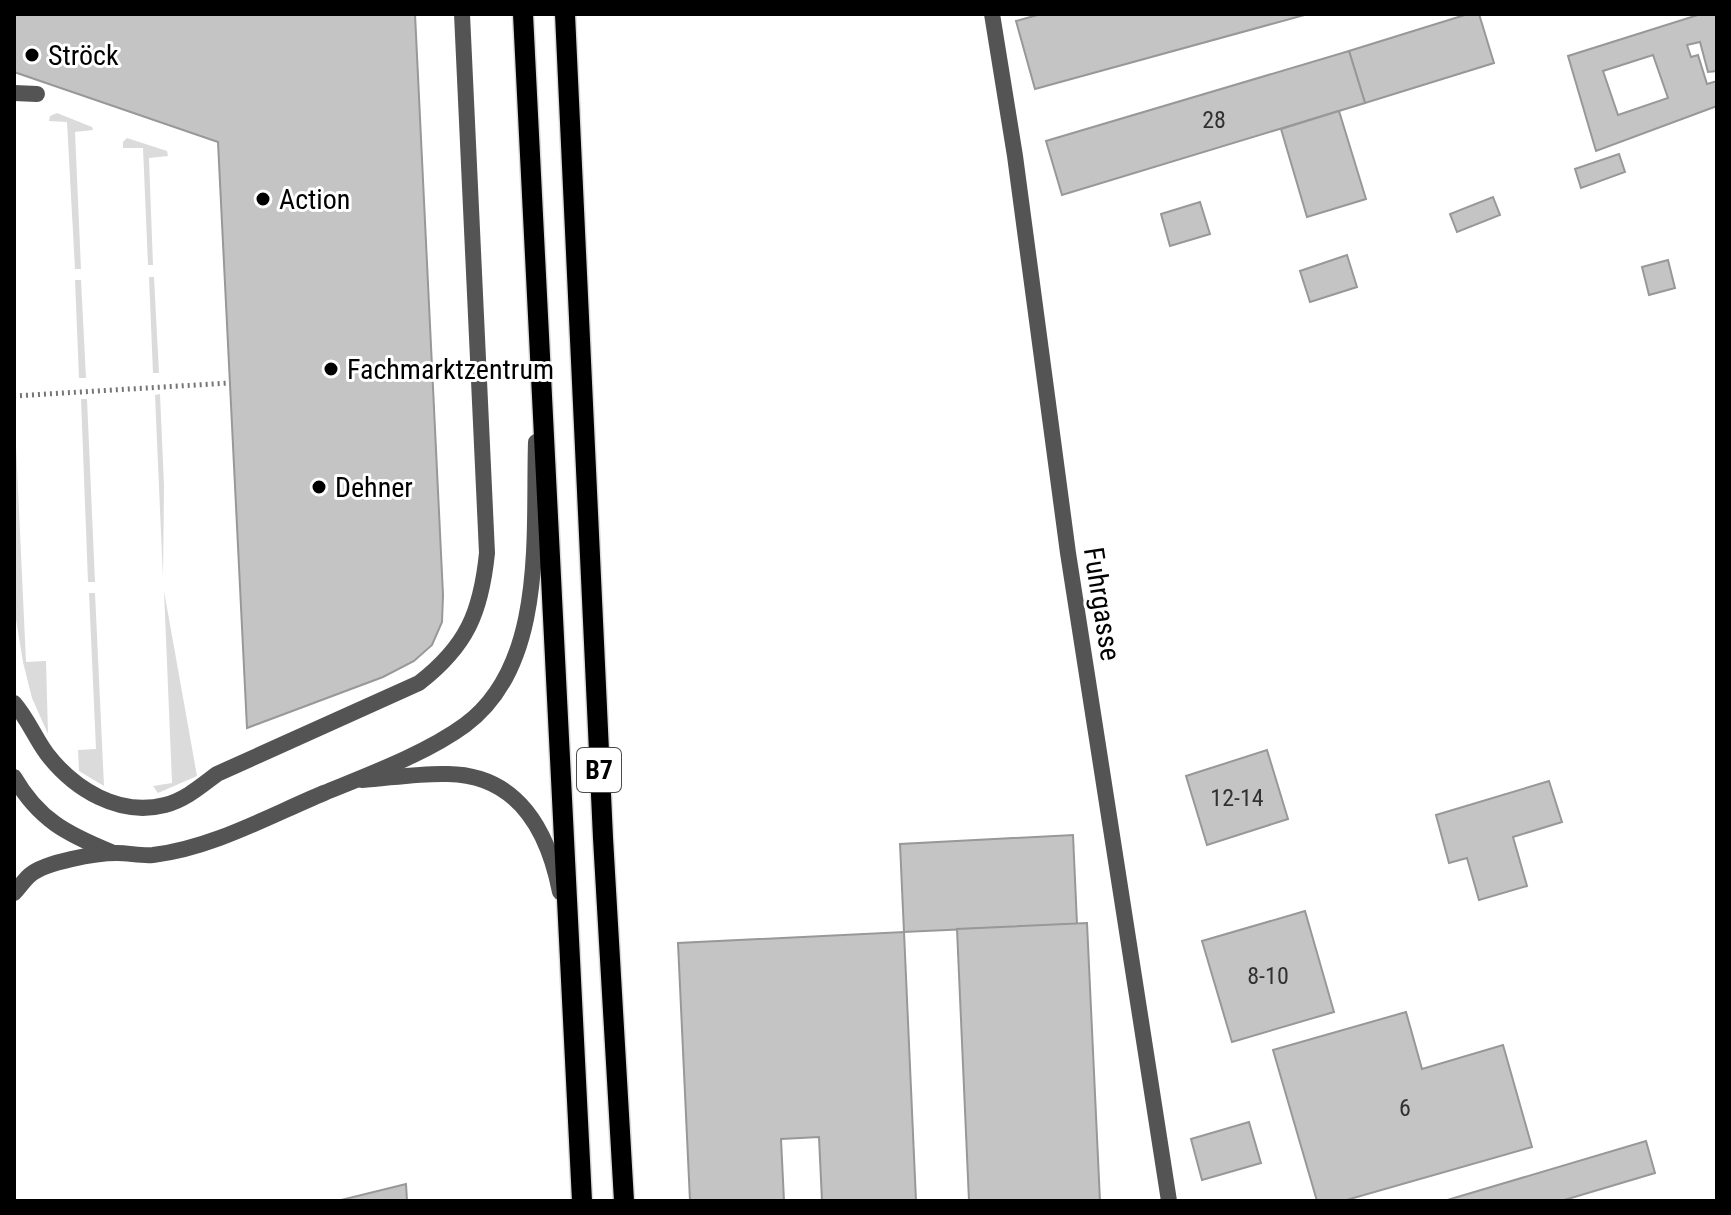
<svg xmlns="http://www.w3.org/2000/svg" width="1731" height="1215" font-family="'Roboto Condensed',sans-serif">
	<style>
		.green { fill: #dbdbdb }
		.building { fill: #c4c4c4; stroke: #989898; stroke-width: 2; fill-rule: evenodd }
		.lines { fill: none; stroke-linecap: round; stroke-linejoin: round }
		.primary-casing { stroke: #dbdbdb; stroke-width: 23 }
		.path { stroke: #767676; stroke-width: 5; stroke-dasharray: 2 4; stroke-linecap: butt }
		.lane { stroke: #545454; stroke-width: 16 }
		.street { stroke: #545454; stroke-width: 16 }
		.primary { stroke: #000; stroke-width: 20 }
		.poi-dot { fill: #000; stroke: #fff; stroke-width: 3 }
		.labels { text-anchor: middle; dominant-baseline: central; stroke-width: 6; stroke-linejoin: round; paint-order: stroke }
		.number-label { font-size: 24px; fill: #313131 }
		.shield { fill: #fff; stroke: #4c4c4c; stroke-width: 2 }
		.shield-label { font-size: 26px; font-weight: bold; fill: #000 }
		.poi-label { font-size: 28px; fill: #000; stroke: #fff; text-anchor: start }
		.street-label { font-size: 28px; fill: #000; stroke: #fff }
	</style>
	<rect width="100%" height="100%" fill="#fff"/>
	<!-- green -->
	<g class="green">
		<path d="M57 113 92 127 93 130 75 132 81 269H75L67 122 49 121 50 116Z"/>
		<path d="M127 138 167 151 168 156 149 158 153 265H148L143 148H123V142Z"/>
		<path d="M149 277H154L159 373H153Z"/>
		<path d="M75 280H81L86 378H79Z"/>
		<path d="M160 394 164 486 163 578 155 395Z"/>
		<path d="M81 399H87L95 582H88Z"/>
		<path d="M14 402 26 662 46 661 48 734 32 698 23 662 15 613Z"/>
		<path d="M164 591 197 776 158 793 153 786 172 783Z"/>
		<path d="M89 593H95L104 786 79 771 78 750 96 749Z"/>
	</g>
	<!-- building -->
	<g class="building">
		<path d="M15 14H415L443 595 442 622 432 645 414 661 383 677 247 728 218 142 14 72Z"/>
		<path d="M1041 14H1308L1035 89 1016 21Z"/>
		<path d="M1468 14H1479L1494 63 1365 103 1349 51Z"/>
		<path d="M1701 14H1717V71L1708 72 1700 42 1687 45 1691 57 1698 55 1707 84 1717 81V106L1596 151 1568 56ZM1653 55 1668 98 1618 115 1603 71Z"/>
		<path d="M1349 51 1365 103 1062 195 1046 141Z"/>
		<path d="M1339 111 1366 199 1307 217 1281 129Z"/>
		<path d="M1619 154 1625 172 1581 188 1575 169Z"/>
		<path d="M1493 197 1500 215 1457 232 1450 214Z"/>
		<path d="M1200 202 1210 234 1170 246 1161 214Z"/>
		<path d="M1347 255 1357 287 1310 302 1300 271Z"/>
		<path d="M1668 260 1675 288 1649 295 1642 267Z"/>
		<path d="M1267 750 1288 819 1207 845 1186 776Z"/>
		<path d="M1549 781 1562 822 1513 837 1527 886 1479 900 1467 858 1449 863 1436 815Z"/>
		<path d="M1073 835 1077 924 904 932 900 844Z"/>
		<path d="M1305 911 1334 1012 1232 1042 1202 941Z"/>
		<path d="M1087 923 1100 1201H969L957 929Z"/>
		<path d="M904 932 916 1201H822L819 1137 781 1139 784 1201H690L678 943Z"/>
		<path d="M1406 1012 1422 1069 1503 1045 1532 1147 1343 1201H1317L1273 1050Z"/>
		<path d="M1249 1122 1261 1163 1202 1180 1191 1139Z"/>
		<path d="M1646 1141 1655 1173 1561 1201H1444Z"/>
		<path d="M406 1184 407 1201H337Z"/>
	</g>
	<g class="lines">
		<!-- primary casing -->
		<g class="primary-casing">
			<g id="primary">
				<path d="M523 14 582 1201"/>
				<path d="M565 14 603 838 624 1201"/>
			</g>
		</g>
		<!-- path -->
		<path class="path" d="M14 396 229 383"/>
		<!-- lane -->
		<g class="lane">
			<path d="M14 93 37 94"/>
			<path d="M14 703C28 719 35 738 47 754 74 789 119 817 165 805 185 800 201 786 217 774L419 683C467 646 481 612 487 553L462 14"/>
		</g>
		<!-- street -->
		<g class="street">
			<path d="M992 14 1015 156 1068 553 1169 1201"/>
			<path d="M14 777C39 820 67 834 111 852"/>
			<path d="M362 780C390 778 420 773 448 774 518 775 548 831 560 892"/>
			<path d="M14 893C19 888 24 880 30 875 45 862 96 853 117 853 129 853 141 856 153 855 212 848 269 816 324 793 368 775 427 753 465 725 547 665 533 532 536 442"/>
		</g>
		<!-- primary -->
		<use href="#primary" class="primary"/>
	</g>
	<!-- markers -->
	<g class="poi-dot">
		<circle cx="32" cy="55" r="8"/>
		<circle cx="263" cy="199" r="8"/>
		<circle cx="331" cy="369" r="8"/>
		<circle cx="319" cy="487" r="8"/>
	</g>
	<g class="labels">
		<!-- number labels -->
		<g class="number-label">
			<text x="1214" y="120">28</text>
			<text x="1237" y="798">12-14</text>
			<text x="1268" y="976">8-10</text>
			<text x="1405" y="1108">6</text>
		</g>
		<!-- shield labels -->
		<rect class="shield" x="577" y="748" width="44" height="44" rx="6"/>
		<g class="shield-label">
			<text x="599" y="770">B7</text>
		</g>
		<!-- poi labels -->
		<g class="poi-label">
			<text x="48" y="55">Ströck</text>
			<text x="279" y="199">Action</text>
			<text x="347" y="369">Fachmarktzentrum</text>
			<text x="335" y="487">Dehner</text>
		</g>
		<!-- street labels -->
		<g class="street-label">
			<text transform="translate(1102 604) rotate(81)">Fuhrgasse</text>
		</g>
	</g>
	<!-- border -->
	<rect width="1731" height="1215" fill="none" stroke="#000000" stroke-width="32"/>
</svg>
